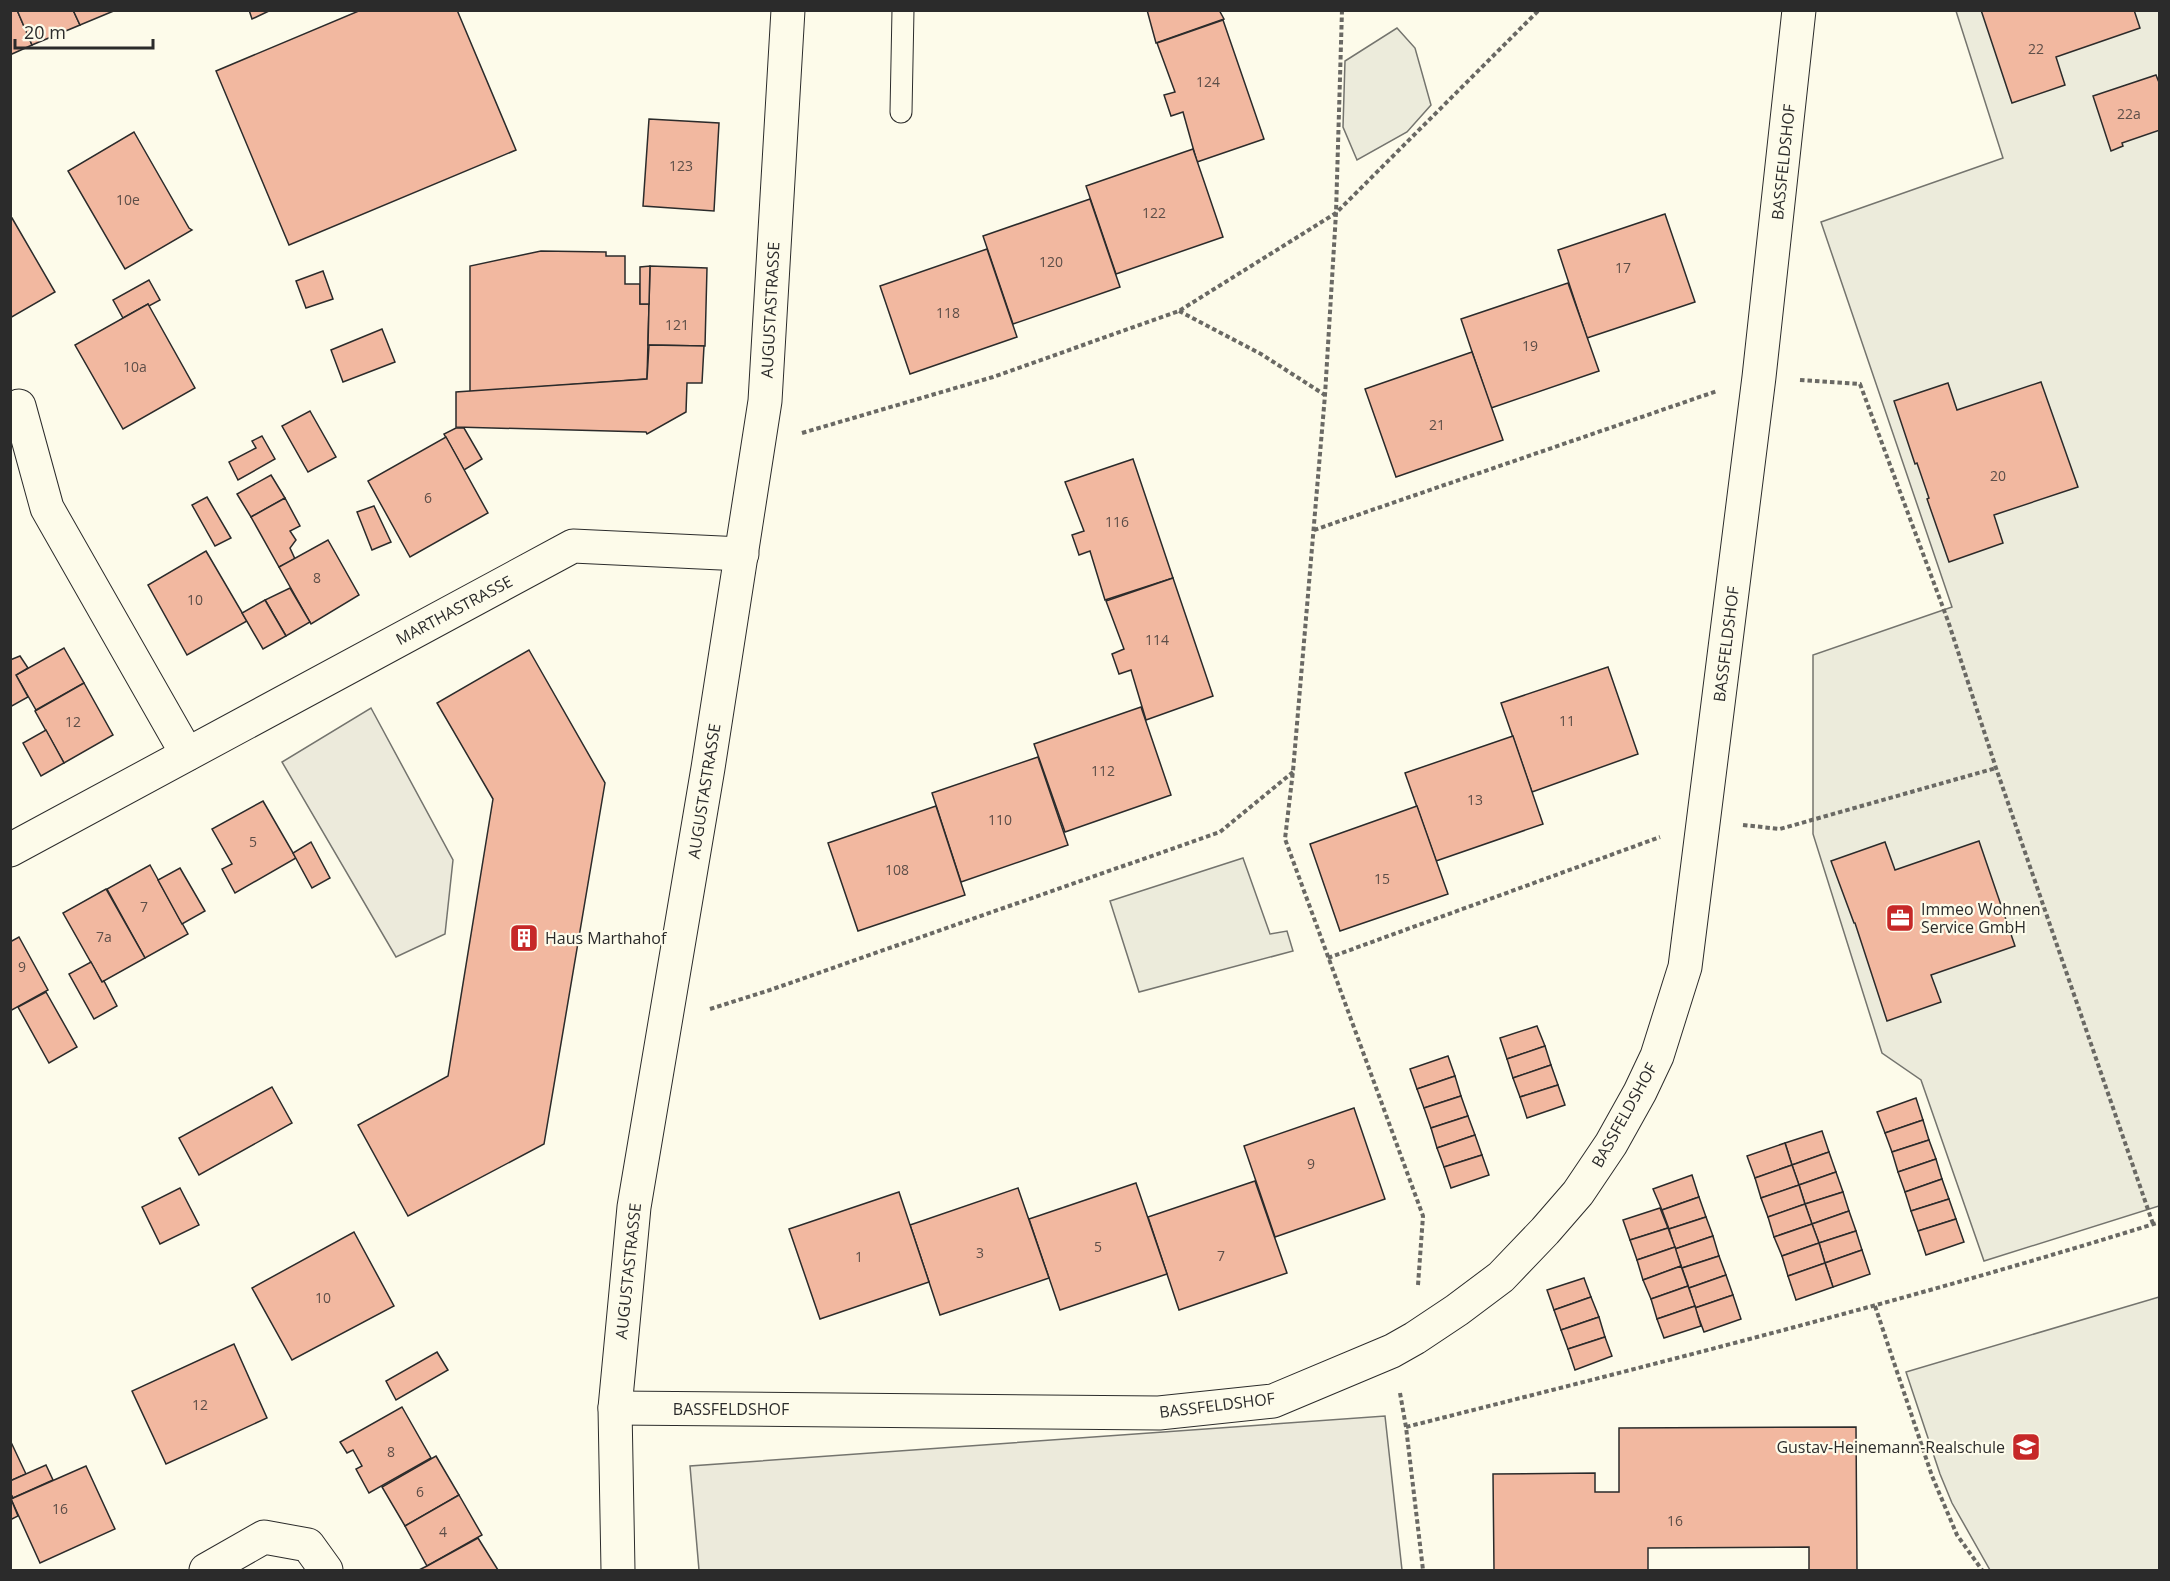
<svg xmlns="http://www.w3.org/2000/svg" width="2170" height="1581" font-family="'Open Sans',sans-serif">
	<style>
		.green { fill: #ecebdb; stroke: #74746e; stroke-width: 1.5 }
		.parking { fill: #eceadb; stroke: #74746e; stroke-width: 1.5 }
		.building { fill: #f2b8a0; stroke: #2b2b2b; stroke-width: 1.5 }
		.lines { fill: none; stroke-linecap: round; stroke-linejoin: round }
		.lane-casing { stroke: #2b2b2b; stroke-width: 23 }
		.street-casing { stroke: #2b2b2b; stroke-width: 35 }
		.secondary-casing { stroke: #2b2b2b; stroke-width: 35 }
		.path { stroke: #6a6964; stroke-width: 4; stroke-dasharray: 4.5 3; stroke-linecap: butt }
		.lane { stroke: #fdfbea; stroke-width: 21 }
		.street { stroke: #fdfbea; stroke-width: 33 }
		.secondary { stroke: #fdfbea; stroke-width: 33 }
		.labels { text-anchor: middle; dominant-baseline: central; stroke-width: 4.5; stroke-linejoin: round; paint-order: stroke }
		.number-label { font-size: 14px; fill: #5d4e48 }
		.street-label { font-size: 16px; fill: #2b2b2b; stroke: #fdfbea }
		.poi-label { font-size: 16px; fill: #2b2b2b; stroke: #fdfbea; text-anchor: start }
	</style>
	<rect width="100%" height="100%" fill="#fdfbea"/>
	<!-- green -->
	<g class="green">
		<path d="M1956 11H2159V1206L1984 1261 1921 1080 1882 1053 1813 834V655L1952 607 1821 222 2003 158Z"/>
		<path d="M1397 28 1415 48 1431 105 1407 132 1357 160 1343 127 1345 61Z"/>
		<path d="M1243 858 1270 934 1287 931 1293 951 1139 992 1110 901Z"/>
		<path d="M2159 1297V1570H1990L1952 1503 1940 1474 1906 1372Z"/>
	</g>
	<!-- parking -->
	<g class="parking">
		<path d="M371 708 453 860 445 934 396 957 282 762Z"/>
		<path d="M1385 1416 1402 1570H699L690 1466Z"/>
	</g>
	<!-- building -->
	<g class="building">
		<path d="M10 10H17L32 45 12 54 10 51Z"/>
		<path d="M17 10H73L80 25 32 45Z"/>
		<path d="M73 10H116L80 25Z"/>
		<path d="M249 10H271L252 19Z"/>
		<path d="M361 10H457L516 150 289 245 216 71Z"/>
		<path d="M1147 10H1219L1224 19 1156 43Z"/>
		<path d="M1981 10H2134L2140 28 2056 57 2065 85 2012 103Z"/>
		<path d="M1223 20 1264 139 1197 162 1183 112 1171 116 1164 95 1175 92 1157 43Z"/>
		<path d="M2156 75 2160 85V130L2122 143 2123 146 2111 151 2093 96Z"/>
		<path d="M649 119 719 123 714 211 643 206Z"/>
		<path d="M134 132 189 228 192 230 125 269 68 171Z"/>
		<path d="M1193 149 1223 237 1116 274 1086 186Z"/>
		<path d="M1090 199 1120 287 1013 324 983 236Z"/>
		<path d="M1665 214 1695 302 1587 338 1558 250Z"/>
		<path d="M12 218 55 292 10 318V219Z"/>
		<path d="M987 249 1017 337 910 374 880 286Z"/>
		<path d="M541 251 606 252V256H625V284H640V304H649L647 379 470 392V266Z"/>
		<path d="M650 266 707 268 705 346 648 345Z"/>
		<path d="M650 266 649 304H640V267Z"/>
		<path d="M323 271 333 299 306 308 296 281Z"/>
		<path d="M149 280 160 300 149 306 148 304 123 318 113 300Z"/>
		<path d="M1568 283 1599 371 1491 408 1461 319Z"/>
		<path d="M148 304 195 388 123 429 75 345Z"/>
		<path d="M382 329 395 362 343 382 331 350Z"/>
		<path d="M649 345 704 346 702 383H687L686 412 647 434 646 432 456 427V392L647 379Z"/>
		<path d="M1472 352 1503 440 1396 477 1365 389Z"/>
		<path d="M2041 382 2078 487 1994 515 2003 543 1949 562 1927 499 1929 498 1917 463 1915 464 1894 401 1948 383 1957 410Z"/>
		<path d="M310 411 336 457 308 472 282 426Z"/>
		<path d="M456 428H464L482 459 464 470 444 434Z"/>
		<path d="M262 436 275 459 238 480 229 462 256 448 252 441Z"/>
		<path d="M446 437 488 513 410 557 368 481Z"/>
		<path d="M1133 459 1173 578 1105 600 1090 551 1079 555 1072 535 1084 531 1065 482Z"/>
		<path d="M271 475 285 498 251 517 237 494Z"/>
		<path d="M207 497 231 538 215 546 192 505Z"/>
		<path d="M285 498 300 526 290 531 296 540 290 548 295 559 279 567 251 517Z"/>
		<path d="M374 506 391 542 372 550 357 512Z"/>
		<path d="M328 540 359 595 311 624 279 567Z"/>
		<path d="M206 551 247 621 187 655 148 585Z"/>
		<path d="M1173 578 1213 696 1146 720 1131 670 1119 674 1112 654 1124 649 1106 601Z"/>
		<path d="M290 588 310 622 286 636 265 600Z"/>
		<path d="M265 600 286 636 263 649 242 613Z"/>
		<path d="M64 648 84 683 36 710 16 675Z"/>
		<path d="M529 650 605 783 544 1144 408 1216 358 1125 448 1076 493 799 437 703Z"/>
		<path d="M20 656 28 668 16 675 28 697 10 707V660Z"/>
		<path d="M1608 667 1638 754 1532 792 1501 703Z"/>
		<path d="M84 683 113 735 64 763 35 711Z"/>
		<path d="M1141 707 1171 795 1065 832 1034 744Z"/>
		<path d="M46 730 64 763 41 776 23 743Z"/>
		<path d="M1513 736 1543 824 1436 861 1405 773Z"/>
		<path d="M1038 757 1068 845 961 882 932 793Z"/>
		<path d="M263 801 296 858 235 893 222 869 232 864 212 829Z"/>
		<path d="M936 806 965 895 858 931 828 843Z"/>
		<path d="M1417 806 1448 894 1340 931 1310 844Z"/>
		<path d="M1979 841 2015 946 1931 975 1941 1002 1887 1021 1855 923H1854L1831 861 1885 842 1895 870Z"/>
		<path d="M311 842 330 878 312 888 293 853Z"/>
		<path d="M150 865 188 934 145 958 107 889Z"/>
		<path d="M180 868 205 911 182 924 158 880Z"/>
		<path d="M106 889 145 958 102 982 63 913Z"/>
		<path d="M19 937 48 990 10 1011V942Z"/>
		<path d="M91 962 102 982 104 981 117 1006 94 1019 69 974Z"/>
		<path d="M46 992 77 1047 49 1063 18 1007Z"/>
		<path d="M1537 1026 1545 1046 1507 1059 1500 1038Z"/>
		<path d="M1545 1046 1551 1065 1513 1078 1507 1059Z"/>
		<path d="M1448 1056 1455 1076 1417 1089 1410 1069Z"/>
		<path d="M1551 1065 1558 1085 1520 1097 1513 1078Z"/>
		<path d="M1455 1076 1461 1096 1424 1108 1417 1089Z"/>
		<path d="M1558 1085 1565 1105 1527 1118 1520 1097Z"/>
		<path d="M272 1087 292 1123 199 1175 179 1138Z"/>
		<path d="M1461 1096 1468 1116 1431 1128 1424 1108Z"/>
		<path d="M1916 1098 1923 1120 1885 1133 1877 1112Z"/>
		<path d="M1354 1108 1385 1199 1275 1237 1244 1146Z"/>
		<path d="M1468 1116 1475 1135 1437 1148 1431 1128Z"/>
		<path d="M1923 1120 1929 1140 1892 1152 1885 1133Z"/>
		<path d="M1822 1131 1829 1152 1792 1165 1785 1143Z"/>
		<path d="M1475 1135 1482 1155 1444 1167 1437 1148Z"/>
		<path d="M1929 1140 1936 1159 1898 1172 1892 1152Z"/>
		<path d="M1785 1143 1792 1165 1755 1178 1747 1156Z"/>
		<path d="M1829 1152 1836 1172 1799 1185 1792 1165Z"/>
		<path d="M1482 1155 1489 1175 1451 1188 1444 1167Z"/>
		<path d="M1936 1159 1942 1179 1905 1192 1898 1172Z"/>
		<path d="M1792 1165 1799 1185 1761 1198 1755 1178Z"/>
		<path d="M1836 1172 1843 1192 1805 1204 1799 1185Z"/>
		<path d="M1692 1175 1699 1197 1662 1210 1653 1189Z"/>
		<path d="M1942 1179 1949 1199 1911 1211 1905 1192Z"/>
		<path d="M1255 1181 1287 1273 1179 1310 1148 1217Z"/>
		<path d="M1136 1183 1167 1274 1060 1310 1029 1219Z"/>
		<path d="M1799 1185 1805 1204 1768 1217 1761 1198Z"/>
		<path d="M180 1188 199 1225 160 1244 142 1207Z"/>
		<path d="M1018 1188 1049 1278 940 1315 910 1225Z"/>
		<path d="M899 1192 929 1282 820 1319 789 1229Z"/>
		<path d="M1843 1192 1849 1211 1812 1224 1805 1204Z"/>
		<path d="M1699 1197 1706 1217 1669 1229 1662 1210Z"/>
		<path d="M1949 1199 1956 1219 1918 1231 1911 1211Z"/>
		<path d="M1805 1204 1812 1224 1774 1237 1768 1217Z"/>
		<path d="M1660 1208 1668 1228 1630 1240 1623 1220Z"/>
		<path d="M1849 1211 1856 1231 1819 1243 1812 1224Z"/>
		<path d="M1706 1217 1713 1236 1675 1249 1669 1229Z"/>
		<path d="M1956 1219 1964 1242 1926 1255 1918 1231Z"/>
		<path d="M1812 1224 1819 1243 1782 1256 1774 1237Z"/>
		<path d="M1668 1228 1675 1247 1637 1260 1630 1240Z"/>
		<path d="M1856 1231 1862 1250 1825 1263 1819 1243Z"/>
		<path d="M354 1232 394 1306 292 1360 252 1288Z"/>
		<path d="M1713 1236 1719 1256 1682 1268 1675 1249Z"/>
		<path d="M1819 1243 1825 1263 1788 1276 1782 1256Z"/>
		<path d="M1675 1247 1681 1266 1643 1280 1637 1260Z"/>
		<path d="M1862 1250 1870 1274 1833 1287 1825 1263Z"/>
		<path d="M1719 1256 1726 1275 1689 1288 1682 1268Z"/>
		<path d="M1825 1263 1833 1287 1796 1300 1788 1276Z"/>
		<path d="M1681 1266 1688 1286 1651 1299 1643 1280Z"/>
		<path d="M1726 1275 1733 1295 1695 1308 1689 1288Z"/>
		<path d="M1584 1278 1591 1297 1554 1310 1547 1290Z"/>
		<path d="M1688 1286 1695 1306 1657 1319 1651 1299Z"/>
		<path d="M1733 1295 1741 1319 1704 1332 1695 1308Z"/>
		<path d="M1591 1297 1599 1317 1561 1330 1554 1310Z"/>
		<path d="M1695 1306 1701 1326 1664 1338 1657 1319Z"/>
		<path d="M1599 1317 1605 1337 1568 1349 1561 1330Z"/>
		<path d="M1605 1337 1612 1356 1575 1370 1568 1349Z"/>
		<path d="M234 1344 267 1418 166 1464 132 1391Z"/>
		<path d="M437 1352 448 1370 396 1400 386 1381Z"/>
		<path d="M402 1407 431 1458 369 1493 356 1469 362 1466 353 1450 347 1453 340 1442Z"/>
		<path d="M1856 1427 1857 1570H1809V1547L1648 1548V1570H1494L1493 1474 1595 1473V1492H1619V1428Z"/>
		<path d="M10 1440 26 1474 10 1481Z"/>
		<path d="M436 1456 459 1495 405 1526 382 1487Z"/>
		<path d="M46 1465 53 1480 13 1498 10 1493V1481Z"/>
		<path d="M86 1466 115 1529 40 1563 11 1499Z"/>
		<path d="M10 1493 13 1498 11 1499 18 1516 10 1520Z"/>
		<path d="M459 1495 482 1535 427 1566 405 1526Z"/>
		<path d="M478 1538 498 1570H419L427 1566Z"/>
	</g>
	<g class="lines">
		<!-- lane casing -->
		<g class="lane-casing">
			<path id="lane" d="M901 112 903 10"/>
		</g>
		<!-- street casing -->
		<g class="street-casing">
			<g id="street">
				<path d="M19 406 47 508 187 754"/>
				<path d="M10 850 573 546 742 554"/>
				<path d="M615 1408 1159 1413 1273 1401 1392 1351 1415 1338 1457 1310 1501 1277 1545 1231 1578 1193 1611 1144 1640 1092 1657 1056 1685 967 1759 377 1799 10"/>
				<path d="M206 1570 264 1537 308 1545 326 1570"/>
			</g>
		</g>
		<!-- secondary casing -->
		<g class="secondary-casing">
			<path id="secondary" d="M618 1570 615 1408 634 1207 708 768 765 401 788 10"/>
		</g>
		<!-- path -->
		<g class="path">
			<path d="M1342 10 1336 213 1325 395 1293 771 1285 839 1423 1216 1418 1285"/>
			<path d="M1179 311 1261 354 1325 395"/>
			<path d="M1800 380 1860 384 1948 621 1996 768 2153 1224"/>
			<path d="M802 433 993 377 1179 311 1336 213 1539 10"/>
			<path d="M1314 530 1717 391"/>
			<path d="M1743 825 1780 829 1996 768"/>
			<path d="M1328 958 1660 837"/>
			<path d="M710 1009 770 990 1220 832 1293 772"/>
			<path d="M1875 1306 1932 1476 1957 1535 1982 1570"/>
			<path d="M1400 1393 1406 1427 1423 1570"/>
			<path d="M1406 1427C1659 1363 1911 1300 2160 1222"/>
		</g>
		<!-- lane -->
		<use href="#lane" class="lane"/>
		<!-- street -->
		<use href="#street" class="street"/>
		<!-- secondary -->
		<use href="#secondary" class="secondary"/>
	</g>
	<!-- icons -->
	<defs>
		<g id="office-square" transform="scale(1.5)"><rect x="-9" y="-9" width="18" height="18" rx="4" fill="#c62828" stroke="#fdfbea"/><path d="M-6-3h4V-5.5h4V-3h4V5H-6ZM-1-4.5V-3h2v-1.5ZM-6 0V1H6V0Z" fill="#fff"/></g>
		<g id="building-square" transform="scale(1.5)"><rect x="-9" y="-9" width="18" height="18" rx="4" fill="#c62828" stroke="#fdfbea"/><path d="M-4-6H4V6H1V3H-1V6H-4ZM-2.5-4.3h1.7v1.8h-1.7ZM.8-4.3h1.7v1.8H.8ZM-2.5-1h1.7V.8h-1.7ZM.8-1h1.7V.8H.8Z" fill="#fff"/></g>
		<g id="school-square" transform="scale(1.5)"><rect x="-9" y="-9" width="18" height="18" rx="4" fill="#c62828" stroke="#fdfbea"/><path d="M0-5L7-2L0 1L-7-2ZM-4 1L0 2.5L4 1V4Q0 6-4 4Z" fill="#fff"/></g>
	</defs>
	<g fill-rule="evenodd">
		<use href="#office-square" x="1900" y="918"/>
		<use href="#building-square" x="524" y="938"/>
		<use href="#school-square" x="2026" y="1447"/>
	</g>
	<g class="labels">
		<!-- number labels -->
		<g class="number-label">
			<text x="2036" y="48">22</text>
			<text x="1208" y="81">124</text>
			<text x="2129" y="113">22a</text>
			<text x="681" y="165">123</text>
			<text x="128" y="199">10e</text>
			<text x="1154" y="212">122</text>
			<text x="1051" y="261">120</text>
			<text x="1623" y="267">17</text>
			<text x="948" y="312">118</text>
			<text x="677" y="324">121</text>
			<text x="1530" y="345">19</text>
			<text x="135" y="366">10a</text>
			<text x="1437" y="424">21</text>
			<text x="1998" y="475">20</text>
			<text x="428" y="497">6</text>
			<text x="1117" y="521">116</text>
			<text x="317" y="577">8</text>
			<text x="195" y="599">10</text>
			<text x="1157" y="639">114</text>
			<text x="1567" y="720">11</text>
			<text x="73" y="721">12</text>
			<text x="1103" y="770">112</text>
			<text x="1475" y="799">13</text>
			<text x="1000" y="819">110</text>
			<text x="253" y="841">5</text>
			<text x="897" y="869">108</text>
			<text x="1382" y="878">15</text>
			<text x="144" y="906">7</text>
			<text x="104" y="936">7a</text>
			<text x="22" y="966">9</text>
			<text x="1311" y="1163">9</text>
			<text x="1098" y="1246">5</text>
			<text x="980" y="1252">3</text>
			<text x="1221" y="1255">7</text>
			<text x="859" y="1256">1</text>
			<text x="323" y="1297">10</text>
			<text x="200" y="1404">12</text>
			<text x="391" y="1451">8</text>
			<text x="420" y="1491">6</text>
			<text x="60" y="1508">16</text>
			<text x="1675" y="1520">16</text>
			<text x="443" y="1531">4</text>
		</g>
		<!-- street labels -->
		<g class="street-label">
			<text transform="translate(1783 162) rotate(-84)">BASSFELDSHOF</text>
			<text transform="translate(770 310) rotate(-87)">AUGUSTASTRASSE</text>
			<text transform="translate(454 610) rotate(-28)">MARTHASTRASSE</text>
			<text transform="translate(1726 644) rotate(-83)">BASSFELDSHOF</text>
			<text transform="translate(704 791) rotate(-81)">AUGUSTASTRASSE</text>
			<text transform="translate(1624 1115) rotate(-61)">BASSFELDSHOF</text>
			<text transform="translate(628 1271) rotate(-84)">AUGUSTASTRASSE</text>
			<text transform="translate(1217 1405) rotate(-7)">BASSFELDSHOF</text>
			<text x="731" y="1409">BASSFELDSHOF</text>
		</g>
		<!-- poi labels -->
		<g class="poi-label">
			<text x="1921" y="909">Immeo Wohnen<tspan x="1921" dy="18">Service GmbH</tspan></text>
			<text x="545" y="938">Haus Marthahof</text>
			<text x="2005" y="1447" text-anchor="end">Gustav-Heinemann-Realschule</text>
		</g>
	</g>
	<!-- border -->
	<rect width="2170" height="1581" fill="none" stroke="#2b2b2b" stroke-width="24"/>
	<!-- scale -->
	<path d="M15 39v9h138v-9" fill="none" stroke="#2b2b2b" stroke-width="3"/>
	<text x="24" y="39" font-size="18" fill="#2b2b2b" stroke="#fdfbea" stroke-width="4.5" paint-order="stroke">20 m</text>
</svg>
